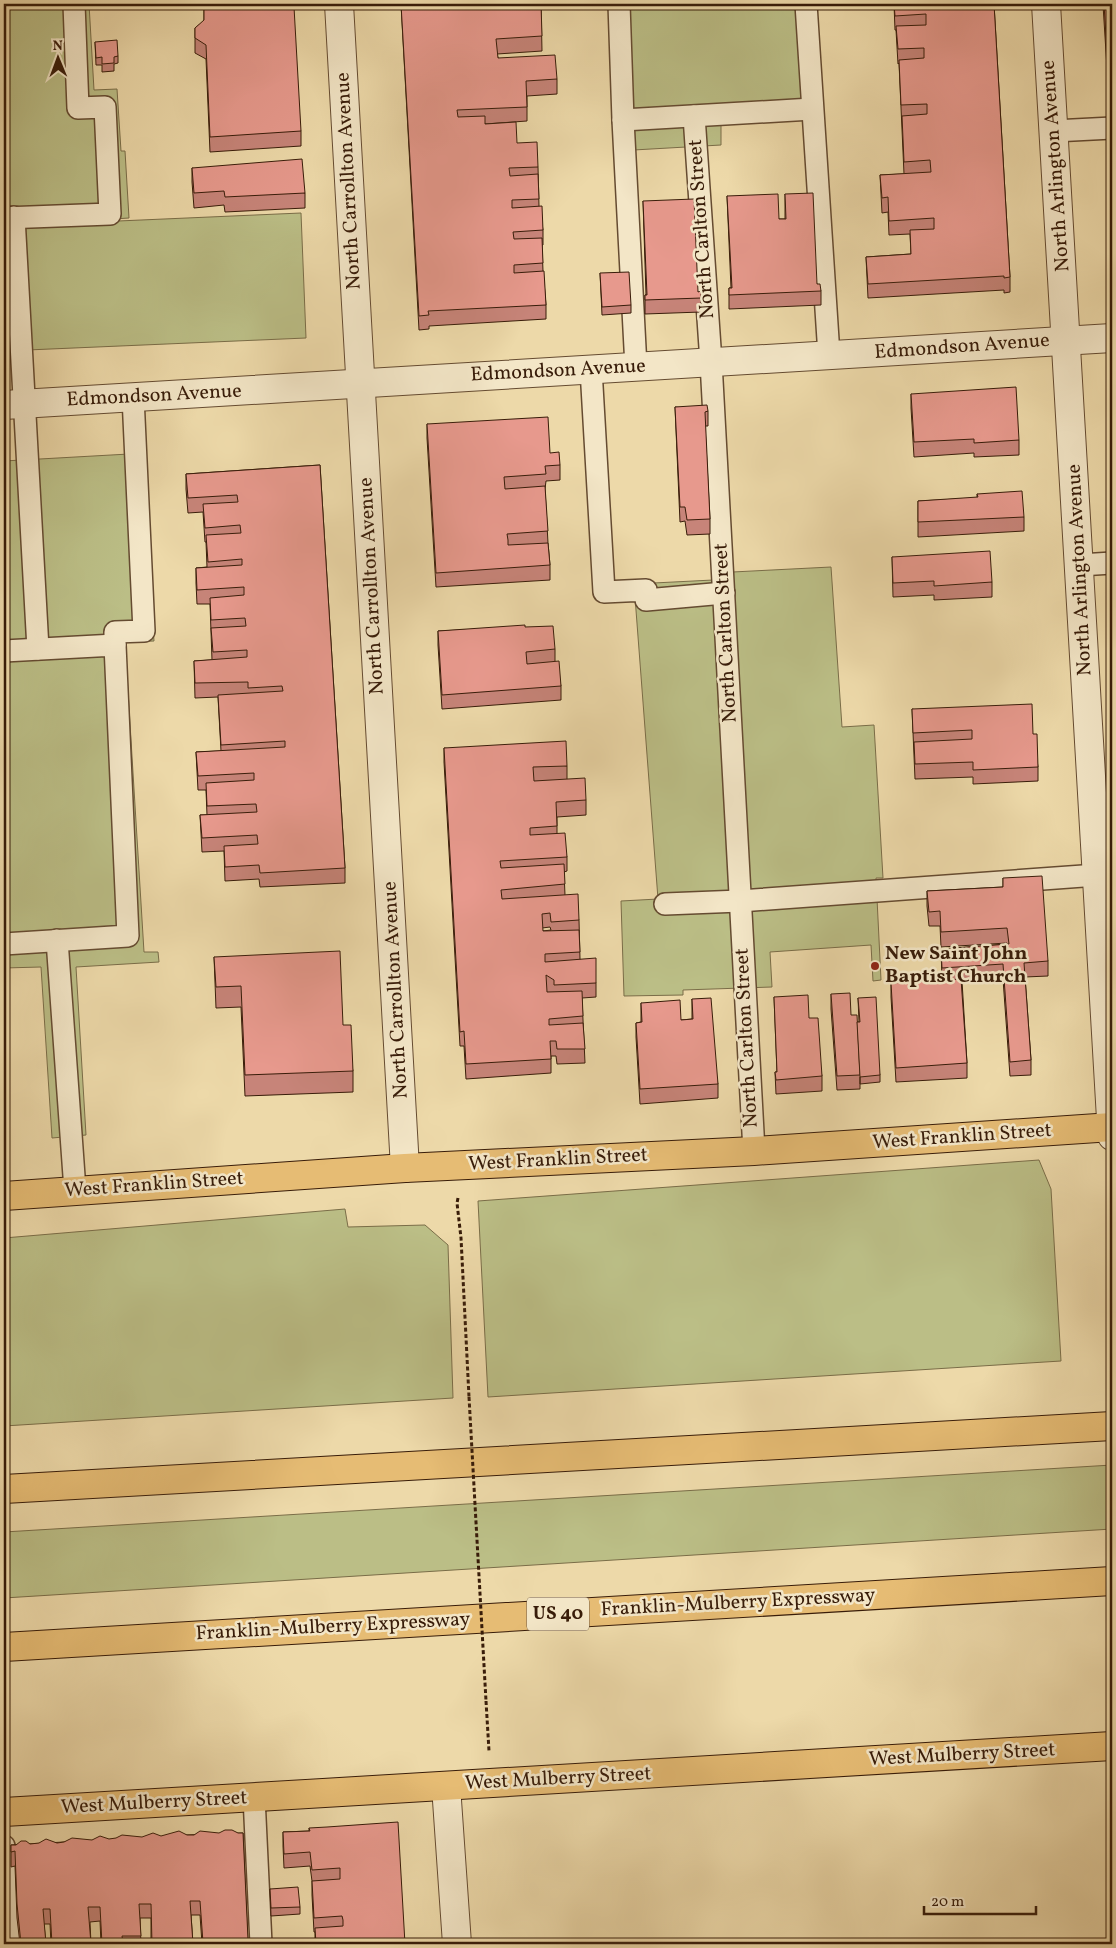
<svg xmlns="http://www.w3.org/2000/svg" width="1116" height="1948" font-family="Vollkorn,serif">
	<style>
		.green { fill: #bbbe86; stroke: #7a6d48 }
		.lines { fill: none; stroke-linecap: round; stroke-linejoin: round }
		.service-casing { stroke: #654b31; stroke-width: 24 }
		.minor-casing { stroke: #654b31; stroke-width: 30 }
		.tertiary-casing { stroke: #654b31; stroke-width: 30 }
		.primary-casing { stroke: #381c09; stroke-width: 30 }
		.motorway-casing { stroke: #381c09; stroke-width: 30 }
		.path { stroke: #381c09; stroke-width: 3; stroke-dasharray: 4 2.5; stroke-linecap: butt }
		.service { stroke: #f3e6c7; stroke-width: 21 }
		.minor { stroke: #f3e6c7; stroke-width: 28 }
		.tertiary { stroke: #f3e6c7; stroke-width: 28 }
		.primary { stroke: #e6bc74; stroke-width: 28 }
		.motorway { stroke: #e6bc74; stroke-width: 28 }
		.path-bridge { stroke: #381c09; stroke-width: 3; stroke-dasharray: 4 2.5; stroke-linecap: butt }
		.wall { fill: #c78479; stroke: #381c09; fill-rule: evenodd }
		.building { fill: #e7998d; stroke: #381c09 }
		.poi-dot { fill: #8f2418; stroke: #f3e6c7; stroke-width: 2 }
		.labels { text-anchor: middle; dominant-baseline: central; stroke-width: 5; stroke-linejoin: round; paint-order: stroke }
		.shield { fill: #f3e6c7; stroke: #705942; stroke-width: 1 }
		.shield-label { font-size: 19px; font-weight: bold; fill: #381c09 }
		.street-label { font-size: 20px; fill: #381c09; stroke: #f3e6c7 }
		.poi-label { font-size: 20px; font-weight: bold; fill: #381c09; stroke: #f3e6c7; text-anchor: start }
	</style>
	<rect width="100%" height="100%" fill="#edd9a9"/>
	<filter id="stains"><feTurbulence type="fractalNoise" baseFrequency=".004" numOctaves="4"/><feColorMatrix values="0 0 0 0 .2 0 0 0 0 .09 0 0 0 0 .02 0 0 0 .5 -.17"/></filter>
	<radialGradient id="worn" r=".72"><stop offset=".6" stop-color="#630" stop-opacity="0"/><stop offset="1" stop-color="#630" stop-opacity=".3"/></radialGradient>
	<!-- green -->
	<g class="green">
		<path d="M4 4H89L94 90 117 89 121 151H125L129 218 4 226Z"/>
		<path d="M609 4H814L819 99 721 122V145L616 151Z"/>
		<path d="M301 213 306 338 4 351V226Z"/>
		<path d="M129 454 152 614 154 641 125 642 144 952H158L159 962 76 967 86 1135 52 1138 41 967 4 968V461Z"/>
		<path d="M831 567 842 727 874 725 883 878H876L881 980 873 981 871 945 770 952 772 987 683 990V995L624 996 621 901 658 899 634 584 713 580V573Z"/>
		<path d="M1039 1160 1051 1189 1061 1361 488 1397 478 1201Z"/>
		<path d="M345 1209 348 1227 425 1225 448 1245 453 1398 4 1426V1238Z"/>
		<path d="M1112 1465V1529L4 1598V1532Z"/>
	</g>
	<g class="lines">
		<!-- service casing -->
		<g class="service-casing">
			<g id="service">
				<path d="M619 4 623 120 636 367"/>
				<path d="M806 4 829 355"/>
				<path d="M694 116 711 362 754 1151"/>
				<path d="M623 120 812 109"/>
				<path d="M1054 131 1112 128"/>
				<path d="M14 217 38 649"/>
				<path d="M4 218 110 214 105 107 78 108 74 4"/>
				<path d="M591 369 604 592 646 590V600L724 593"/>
				<path d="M1080 565 1112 563"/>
				<path d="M115 645V632L144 631 133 397"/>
				<path d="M4 651 115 645 128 936 4 944"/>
				<path d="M665 904 740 901 1097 875"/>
				<path d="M57 940 75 1190"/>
				<path d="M254 1797 261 1944"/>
				<path d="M4 1846 11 1944"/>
			</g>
		</g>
		<!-- minor casing -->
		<g class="minor-casing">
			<g id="minor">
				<path d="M339 4 405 1168"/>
				<path d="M1046 4 1112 1136"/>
				<path d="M446 1786 457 1944"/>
			</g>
		</g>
		<!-- tertiary casing -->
		<g class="tertiary-casing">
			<path id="tertiary" d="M4 405 1112 338"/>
		</g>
		<!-- primary casing -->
		<g class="primary-casing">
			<g id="primary">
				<path d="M4 1196 405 1168 754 1151 1112 1127"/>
				<path d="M4 1812 1112 1746"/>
			</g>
		</g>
		<!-- motorway casing -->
		<g class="motorway-casing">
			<g id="motorway">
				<path d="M4 1489 1112 1426"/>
				<path d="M4 1647 1112 1581"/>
			</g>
		</g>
		<!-- path -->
		<g class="path">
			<path d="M458 1198 457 1203 461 1238 469 1397"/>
			<path d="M486 1701 489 1751"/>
		</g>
		<!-- service -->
		<use href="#service" class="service"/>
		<!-- minor -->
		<use href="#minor" class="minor"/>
		<!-- tertiary -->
		<use href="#tertiary" class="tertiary"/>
		<!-- primary -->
		<use href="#primary" class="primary"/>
		<!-- motorway -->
		<use href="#motorway" class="motorway"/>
		<!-- path-bridge -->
		<path class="path-bridge" d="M469 1397 486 1701"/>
	</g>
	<!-- wall -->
	<g class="wall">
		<path d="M401 4H541L542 51 497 54 498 58 557 79V94L527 96V121L485 124 517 143 538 167 539 206 543 230V245H542L543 271 546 305V319L429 326V329L419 330Z"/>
		<path d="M894 4H994L1010 277V292L1004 293V290L868 298 866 257 911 254 910 234 889 235 888 212 882 213 880 175 904 174 899 63 898 64 896 30H895Z"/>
		<path d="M1100 4H1112V90L1108 84 1103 5H1100Z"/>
		<path d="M204 9 301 131V146L210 152 206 59 195 53V28L204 21Z"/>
		<path d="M95 42 118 56V63L114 64V71L102 72V65H96Z"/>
		<path d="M192 168 305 193V208L225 212 224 205 194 208 192 182Z"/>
		<path d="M785 194 817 284 821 291V305L729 309V288H731L727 196 779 219H785Z"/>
		<path d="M643 201 698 292 701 298V312L645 314V295H646Z"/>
		<path d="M600 273 631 305V313L602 315Z"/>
		<path d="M911 394 1019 440V455L974 457V453L914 457 911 408Z"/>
		<path d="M675 407 708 411V426H705L710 519V534L687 535 685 521 680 522Z"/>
		<path d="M427 424 550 453 560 465V480L546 481 545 489 548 543 550 565V580L436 587 427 438Z"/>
		<path d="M320 465 345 868V883L260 887 259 879 225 881 224 851 202 852 200 815H207L206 790H198L196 752 221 751 218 697 195 698 194 661 212 660 210 604H197L196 583V568L207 567 206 542H205L203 512 188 513 186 489V474Z"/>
		<path d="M977 494 1024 517V531L918 537V501L977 498Z"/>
		<path d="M892 557 992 582V597L934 600V595L893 597Z"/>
		<path d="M525 627 555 649V662L561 686V700L442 709 438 645V631Z"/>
		<path d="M912 709 1033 734 1038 767V781L973 784V777L915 779Z"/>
		<path d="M444 748 567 766V779L586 800V815L557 817V834L567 857V871L564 872 565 895 579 920 580 959 596 983V997L582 998 585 1063 557 1064 556 1056H551V1073L466 1079 464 1046H460L444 762ZM550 927 551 930 543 931 542 928Z"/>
		<path d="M1003 878 1048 961V976L1025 977 1031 1060V1075L1010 1076 1003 979 962 981 967 1063V1078L896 1082 891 997V983L942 980 941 949 1007 944V943L941 947 940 926H929L927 906V891L1003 887Z"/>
		<path d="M214 957 343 1025 353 1071V1092L245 1096 241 1007 216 1008Z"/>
		<path d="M831 994 857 1022H859L858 998 880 1075V1082L860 1084V1077V1089L837 1090 831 1009Z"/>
		<path d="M774 997 809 1018 822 1076V1091L776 1094 775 1072H777Z"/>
		<path d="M692 999 718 1084V1098L640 1104 636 1037V1023L641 1022V1003L681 1020 692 1019Z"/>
		<path d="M309 1828 405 1944H315V1932H314L312 1895V1881L310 1866 284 1868 283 1846V1832L309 1831Z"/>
		<path d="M243 1833 248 1944H202L200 1915H191L193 1944H151V1918H140L141 1944H101L100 1921 90 1922 91 1944H51L50 1924H44L46 1944H20L17 1918 15 1866 11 1867V1845L187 1835Z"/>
		<path d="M270 1889 300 1907V1914L271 1916Z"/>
	</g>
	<!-- building -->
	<g class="building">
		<path d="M290 4 291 7H294L301 131 210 137 206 45 195 38V28L204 20V9Z"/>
		<path d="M401 4H541L542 36 496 39 498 58 555 55 557 79 526 81 527 107 457 110 458 117 485 116V124L516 122 517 143 537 142 538 167 509 168 510 176 538 174 539 199 512 200V208L542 206 543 230 513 232 514 239 542 238 543 263 514 265V273L544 271 546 305 428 311 429 315 419 316Z"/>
		<path d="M894 4H994L1010 277 1004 278V276L868 284 866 257 911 254 910 230 934 229V218L889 221 888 197 882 198 880 175 931 172 930 160 904 162 902 116 927 114V104L901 105 899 60 924 58V48L898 49 896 26 926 25V14L895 16Z"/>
		<path d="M1104 4H1112V75L1108 69Z"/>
		<path d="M117 40 118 56 114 57V63L102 64V57L96 58 95 42Z"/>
		<path d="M302 159 305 193 225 197 224 191 194 193 192 168Z"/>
		<path d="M813 193 817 284H820L821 291 729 295V288H732L727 196 778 194 779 219H786L785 194Z"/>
		<path d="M694 199 698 292 701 291V298L645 300V295H647L643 201Z"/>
		<path d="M629 272 631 305 602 307 600 273Z"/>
		<path d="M1016 387 1019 440 974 443V439L914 442 911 394Z"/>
		<path d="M707 405 708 411 705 412 710 519 687 520 685 507H680L675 407Z"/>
		<path d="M548 417 550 453 559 452 560 465 545 466 546 474 504 477 505 489 545 486 548 531 507 534 508 540V545L548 543 550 565 436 573 427 424Z"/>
		<path d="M320 465 345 868 260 873 259 865 225 867 224 846 258 844 257 835 202 838 200 815 257 812 256 804 207 806 206 783 254 780V773L198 776 196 752 285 747V741L221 745 218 695 283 691 282 686 248 688V682L195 683 194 661 247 657V650L213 652 211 628 246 626 245 618 211 620 210 598 244 595V587L197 590 196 568 242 565V559L208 562 206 535 241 533 240 525 205 528 203 504 238 502 237 495 188 498 186 474Z"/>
		<path d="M1022 491 1024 517 918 522V501L978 497 977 494Z"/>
		<path d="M990 551 992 582 934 586V581L893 583 892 557Z"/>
		<path d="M525 625V627L553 626 555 649 526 652 527 664 559 661 561 686 442 695 438 631Z"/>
		<path d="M1032 704 1033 734H1037L1038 767 973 770V762L915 764 914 742 972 739V730L913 733 912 709Z"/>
		<path d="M566 741 567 766 533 767 534 781 585 778 586 800 556 802 557 826 530 828V835L565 833 567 857 500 861 501 868 564 864 565 884 501 890 502 899 578 894 579 920 551 922 550 913 542 914 543 931 579 930 580 952 545 954V962L596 958V983L554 985V980L546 975 547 992 582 991 583 1016 549 1019V1025L583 1023 585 1049H557L556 1041H550L551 1059 466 1064 464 1031 460 1032 444 748Z"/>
		<path d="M1042 876 1048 961 1024 963 1031 1060 1010 1062 1003 964 942 968 941 949 1009 944 1007 928 941 932 940 911 929 912 927 891 1003 887V878Z"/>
		<path d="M340 951 343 1025H351L353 1071 245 1075 241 986 216 987 214 957Z"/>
		<path d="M961 979 967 1063 896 1068 891 983Z"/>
		<path d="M850 993 851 1015H857L860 1075 837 1076 831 994Z"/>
		<path d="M808 995 809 1018H818L822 1076 776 1080 775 1072H777L774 997Z"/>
		<path d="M876 997 880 1075 860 1077 857 1022H860L858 998Z"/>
		<path d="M711 998 718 1084 640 1089 636 1023 642 1022 641 1003 680 1000 681 1020 693 1019 692 999Z"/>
		<path d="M398 1822 405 1944H316L315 1928 343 1926V1920L342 1916 314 1918 312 1881 340 1879V1868L312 1870 310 1852 284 1854 283 1832 310 1831 309 1828 327 1827Z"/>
		<path d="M225 1830H232L238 1833H243L248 1939 203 1943 200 1901H190L193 1944H152L151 1904H139L141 1936H122L123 1944H102L100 1907H88L91 1944H52L50 1909H43L46 1944H21L17 1904 15 1851 11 1852V1845H16L21 1841H26L30 1844 39 1843 46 1839 57 1843 64 1842 72 1838 92 1840 100 1836 109 1839 116 1838 122 1835 142 1837 153 1833 161 1836 179 1831 187 1835H194L200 1831 219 1833Z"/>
		<path d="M298 1887 300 1907 271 1908 270 1889Z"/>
	</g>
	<!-- markers -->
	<circle class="poi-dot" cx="875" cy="966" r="5"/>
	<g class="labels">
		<!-- shield labels -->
		<rect class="shield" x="527" y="1597.5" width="62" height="33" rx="4"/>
		<g class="shield-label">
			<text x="558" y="1614">US 40</text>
		</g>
		<!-- street labels -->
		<g class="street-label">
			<text transform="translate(1056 166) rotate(-94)">North Arlington Avenue</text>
			<text transform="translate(349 181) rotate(-93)">North Carrollton Avenue</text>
			<text transform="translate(702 229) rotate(-94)">North Carlton Street</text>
			<text transform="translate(962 347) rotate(-4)">Edmondson Avenue</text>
			<text transform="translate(558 371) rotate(-3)">Edmondson Avenue</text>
			<text transform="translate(154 396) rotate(-3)">Edmondson Avenue</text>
			<text transform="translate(1080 570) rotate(-93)">North Arlington Avenue</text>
			<text transform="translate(372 586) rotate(-93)">North Carrollton Avenue</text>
			<text transform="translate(726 633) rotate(-93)">North Carlton Street</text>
			<text transform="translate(396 990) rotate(-93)">North Carrollton Avenue</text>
			<text transform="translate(747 1038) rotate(-93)">North Carlton Street</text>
			<text transform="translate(962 1137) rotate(-4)">West Franklin Street</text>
			<text transform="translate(558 1160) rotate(-3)">West Franklin Street</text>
			<text transform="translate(154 1185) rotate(-4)">West Franklin Street</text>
			<text transform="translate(738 1603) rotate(-3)">Franklin-Mulberry Expressway</text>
			<text transform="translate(333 1627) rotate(-3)">Franklin-Mulberry Expressway</text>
			<text transform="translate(962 1755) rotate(-3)">West Mulberry Street</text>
			<text transform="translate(558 1779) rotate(-3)">West Mulberry Street</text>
			<text transform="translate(154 1803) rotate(-3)">West Mulberry Street</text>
		</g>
		<!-- poi labels -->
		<g class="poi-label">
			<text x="885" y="954">New Saint John<tspan x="885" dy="23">Baptist Church</tspan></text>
		</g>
	</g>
	<!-- margin -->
	<rect width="1116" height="1948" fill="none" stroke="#edd9a9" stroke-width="20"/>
	<rect x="5" y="5" width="1106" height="1938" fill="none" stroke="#381c09" stroke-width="2.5"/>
	<rect x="10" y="10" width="1096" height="1928" fill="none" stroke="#381c09"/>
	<!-- north arrow -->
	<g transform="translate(58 58) rotate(359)" stroke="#f3e6c7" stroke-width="4" paint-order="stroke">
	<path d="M0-4L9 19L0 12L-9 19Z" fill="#381c09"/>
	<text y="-8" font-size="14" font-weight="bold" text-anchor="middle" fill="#381c09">N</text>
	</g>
	<!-- scale -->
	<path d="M924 1906v8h112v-8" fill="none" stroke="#381c09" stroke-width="2.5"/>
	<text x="931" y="1906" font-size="15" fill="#381c09" stroke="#f3e6c7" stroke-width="4" paint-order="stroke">20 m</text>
	<rect width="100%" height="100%" filter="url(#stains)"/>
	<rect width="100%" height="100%" fill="url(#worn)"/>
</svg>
